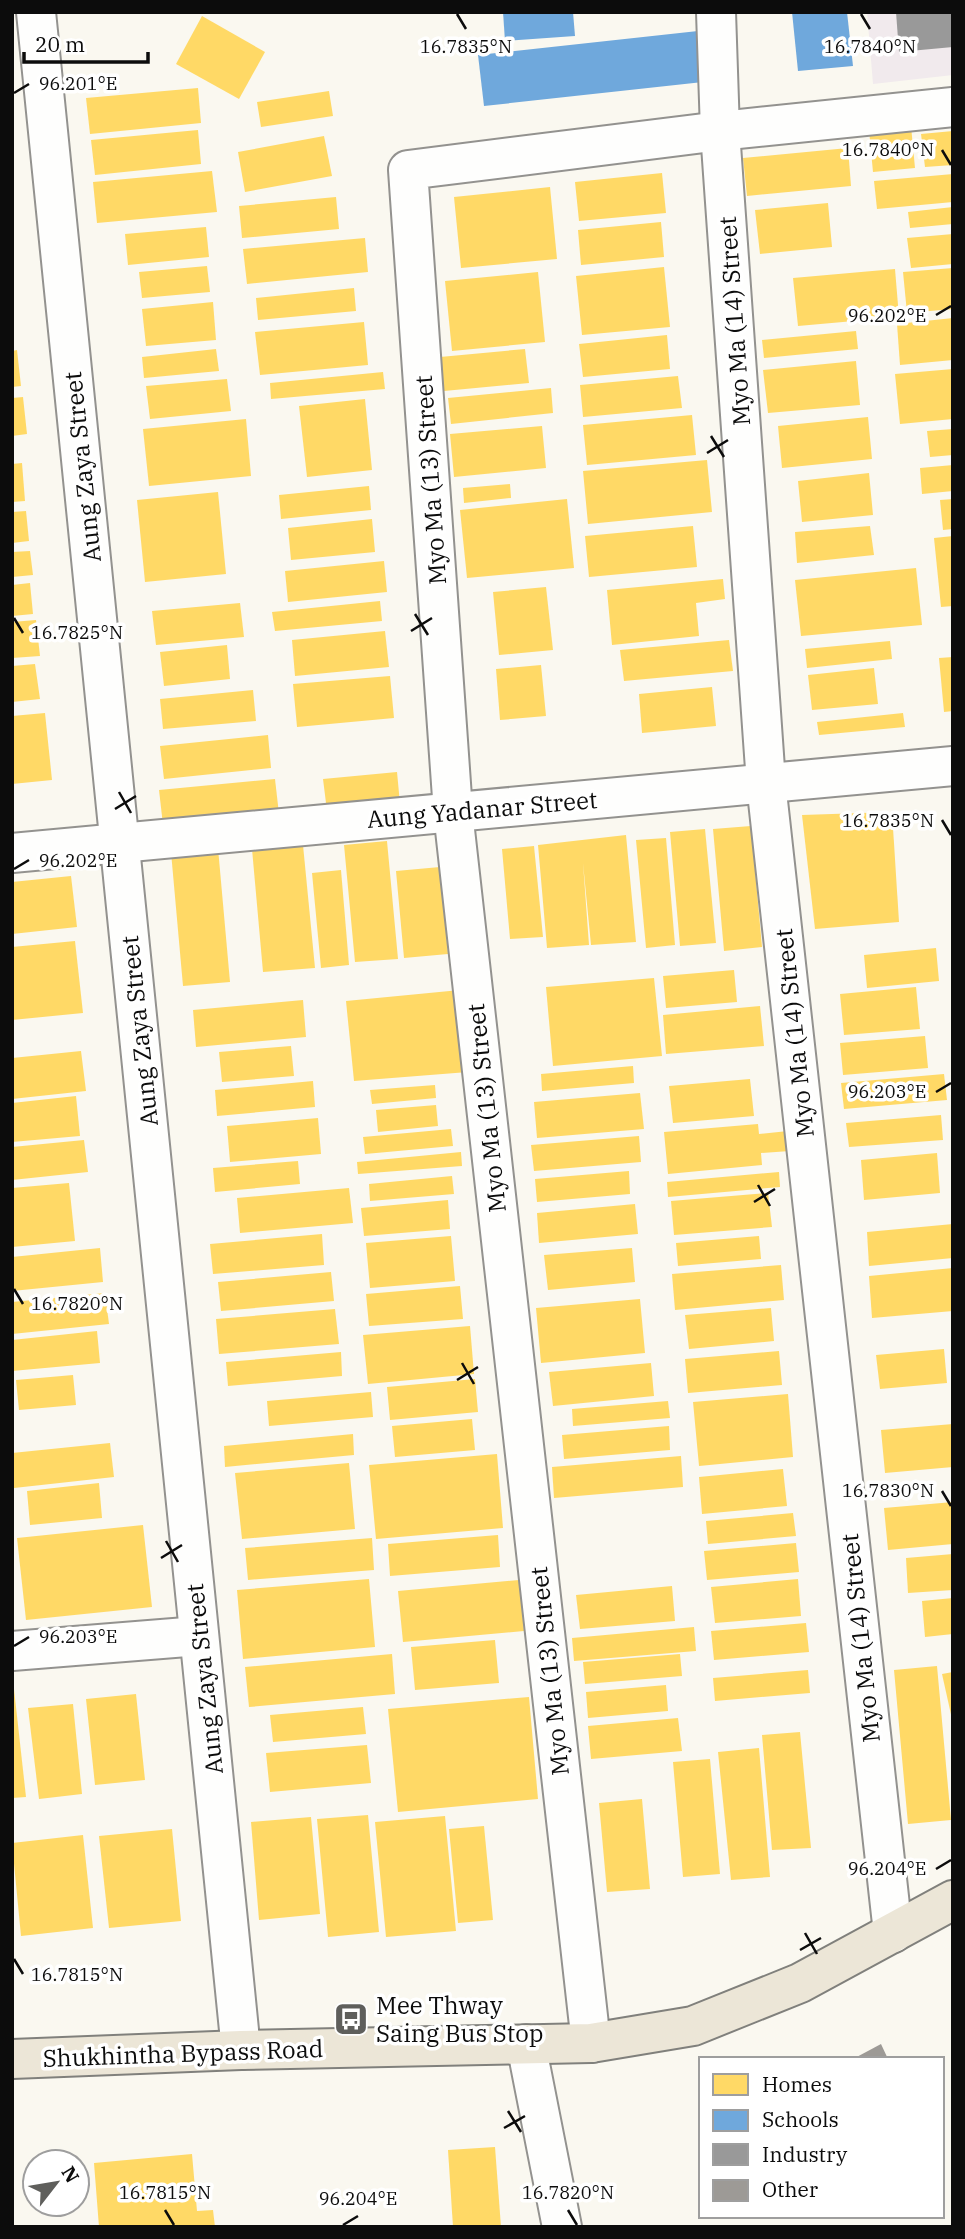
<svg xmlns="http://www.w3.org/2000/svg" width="965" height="2239" font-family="'IBM Plex Serif',serif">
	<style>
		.industrial { fill: #f1eaed }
		.homes { fill: #ffd966 }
		.schools { fill: #6fa8dc }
		.industry { fill: #999 }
		.building { fill: #9d9a96 }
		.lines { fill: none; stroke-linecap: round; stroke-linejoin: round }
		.minor-casing { stroke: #93928f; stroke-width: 42 }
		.major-casing { stroke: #80807c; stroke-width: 42 }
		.minor { stroke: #fefefd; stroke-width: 38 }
		.major { stroke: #ece6d7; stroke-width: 38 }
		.ticks { fill: none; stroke: #0c0c0c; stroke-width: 2.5 }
		.labels { text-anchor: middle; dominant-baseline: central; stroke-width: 7; stroke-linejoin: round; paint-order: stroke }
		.street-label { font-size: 24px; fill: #0c0c0c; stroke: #fff }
		.poi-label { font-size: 24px; fill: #0c0c0c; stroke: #fff; text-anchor: start }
		.ticks-label { font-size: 18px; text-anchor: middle; fill: #0c0c0c; stroke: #fff; stroke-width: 7; stroke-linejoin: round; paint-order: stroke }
	</style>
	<rect width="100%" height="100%" fill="#faf8f0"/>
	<!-- industrial -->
	<path class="industrial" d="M867 12H953V75L873 84Z"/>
	<!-- homes -->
	<g class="homes">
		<path d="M202 16 265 52 239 99 176 64Z"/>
		<path d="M198 88 201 123 90 134 86 98Z"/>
		<path d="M329 91 333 116 261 127 257 102Z"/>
		<path d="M911 126 915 168 873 172 869 130Z"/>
		<path d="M198 130 201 164 95 175 91 140Z"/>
		<path d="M953 131V165L925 167 921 134Z"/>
		<path d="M324 136 332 176 245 192 238 152Z"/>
		<path d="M848 148 851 186 747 196 743 158Z"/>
		<path d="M212 171 217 212 97 223 93 182Z"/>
		<path d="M662 173 666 213 579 221 575 182Z"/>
		<path d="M953 174V202L877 209 874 181Z"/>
		<path d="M550 187 557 259 461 268 454 197Z"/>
		<path d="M336 197 339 229 242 238 239 206Z"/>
		<path d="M828 203 832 247 760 254 755 210Z"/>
		<path d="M953 207V224L910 228 908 212Z"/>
		<path d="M661 222 664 257 581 265 578 230Z"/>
		<path d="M206 227 209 257 128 265 125 234Z"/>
		<path d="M953 234V264L911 268 907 238Z"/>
		<path d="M365 238 368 272 247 284 243 249Z"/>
		<path d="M207 266 210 292 142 298 139 272Z"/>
		<path d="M664 267 670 327 582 335 576 276Z"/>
		<path d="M953 268V309L907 313 903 272Z"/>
		<path d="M895 269 899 317 798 326 793 278Z"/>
		<path d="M538 272 545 342 452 351 445 281Z"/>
		<path d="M354 288 356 311 258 320 256 298Z"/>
		<path d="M213 302 216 340 146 346 142 309Z"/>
		<path d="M953 318V360L900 365 897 324Z"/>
		<path d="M364 322 368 365 260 375 255 332Z"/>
		<path d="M856 331 858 349 764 358 762 340Z"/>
		<path d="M667 335 670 369 583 377 579 344Z"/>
		<path d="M216 349 219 371 144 378 142 357Z"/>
		<path d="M525 349 529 383 444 391 440 357Z"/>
		<path d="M17 350 21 386 12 387V351Z"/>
		<path d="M856 361 860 405 768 413 763 370Z"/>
		<path d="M953 369V419L900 424 895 374Z"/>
		<path d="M383 372 385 389 271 399 270 383Z"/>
		<path d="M678 376 682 408 583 417 580 385Z"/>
		<path d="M227 379 231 411 150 419 146 386Z"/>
		<path d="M551 388 553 413 451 424 448 398Z"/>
		<path d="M23 397 27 434 12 436V398Z"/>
		<path d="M365 399 372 470 307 477 299 406Z"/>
		<path d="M692 415 696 455 587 465 583 425Z"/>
		<path d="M868 417 872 459 782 468 778 426Z"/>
		<path d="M246 419 251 476 149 486 143 429Z"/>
		<path d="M542 426 546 468 454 477 450 434Z"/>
		<path d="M953 429V455L930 457 927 431Z"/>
		<path d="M707 460 712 512 588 524 583 471Z"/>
		<path d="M22 463 25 501 12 502V464Z"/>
		<path d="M953 465V491L922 494 920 468Z"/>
		<path d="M869 473 873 515 802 522 798 481Z"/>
		<path d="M510 484 511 498 464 503 463 488Z"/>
		<path d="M369 486 371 510 281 519 279 495Z"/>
		<path d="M218 492 226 574 145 582 137 500Z"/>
		<path d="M567 499 574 568 467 578 460 510Z"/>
		<path d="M953 499V529L943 530 940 500Z"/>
		<path d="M26 511 29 541 12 543V512Z"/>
		<path d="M372 519 375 552 291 560 288 528Z"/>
		<path d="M693 526 697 567 589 577 585 536Z"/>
		<path d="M870 526 874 555 797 563 795 532Z"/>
		<path d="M953 536V606L941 607 934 538Z"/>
		<path d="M30 551 33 575 12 577V552Z"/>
		<path d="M384 561 387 592 288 602 285 571Z"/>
		<path d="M916 568 922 625 801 636 795 580Z"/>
		<path d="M723 579 725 599 696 603 699 636 612 645 607 590Z"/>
		<path d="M30 583 33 614 12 616V585Z"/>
		<path d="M546 587 553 650 499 655 493 592Z"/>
		<path d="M380 601 382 621 275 631 272 612Z"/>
		<path d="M240 603 244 637 156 645 152 611Z"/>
		<path d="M36 620 40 656 12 658V622Z"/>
		<path d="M385 631 389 667 295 676 292 640Z"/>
		<path d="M729 640 733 671 624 681 620 650Z"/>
		<path d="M890 641 892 659 807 668 805 649Z"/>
		<path d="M227 645 230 679 164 686 160 652Z"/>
		<path d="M953 657V711L944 712 939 658Z"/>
		<path d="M35 664 40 699 12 702V666Z"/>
		<path d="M541 665 546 716 500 720 496 669Z"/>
		<path d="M874 668 878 704 812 710 808 675Z"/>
		<path d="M390 676 394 718 297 727 293 684Z"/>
		<path d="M712 687 716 726 642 733 639 694Z"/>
		<path d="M253 690 256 721 163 729 160 699Z"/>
		<path d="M45 713 52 780 12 784V716Z"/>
		<path d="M903 713 905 727 819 735 817 722Z"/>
		<path d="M268 735 271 768 164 779 160 746Z"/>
		<path d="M397 772 400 804 327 811 323 779Z"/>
		<path d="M275 779 279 814 163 825 159 790Z"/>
		<path d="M892 812 899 922 815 929 802 815Z"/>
		<path d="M751 826 762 947 724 951 713 829Z"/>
		<path d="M705 829 716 943 680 946 670 832Z"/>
		<path d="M626 835 636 942 591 945 583 863 589 945 547 948 538 845Z"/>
		<path d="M666 838 675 945 646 948 636 840Z"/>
		<path d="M387 841 398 959 355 962 344 845Z"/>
		<path d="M303 845 315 968 263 972 252 849Z"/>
		<path d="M534 846 543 937 510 939 502 849Z"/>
		<path d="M218 848 230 982 183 986 171 852Z"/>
		<path d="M440 867 448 954 404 958 396 871Z"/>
		<path d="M341 870 349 965 321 968 312 873Z"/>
		<path d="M71 876 77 927 12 934V882Z"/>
		<path d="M75 941 83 1013 12 1020V947Z"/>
		<path d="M936 948 939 981 867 988 864 955Z"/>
		<path d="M734 970 737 1002 666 1008 663 976Z"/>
		<path d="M654 978 662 1056 553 1066 546 987Z"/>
		<path d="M916 987 920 1029 844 1035 840 994Z"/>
		<path d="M460 990 468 1072 354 1081 346 1001Z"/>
		<path d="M303 1000 306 1037 196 1047 193 1010Z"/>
		<path d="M760 1006 764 1046 666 1054 663 1015Z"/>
		<path d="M925 1036 928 1068 843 1075 840 1043Z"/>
		<path d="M291 1046 294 1076 222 1082 219 1052Z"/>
		<path d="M81 1051 86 1091 12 1099V1058Z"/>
		<path d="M633 1066 634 1083 542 1091 541 1074Z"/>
		<path d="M944 1074 947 1100 844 1109 841 1083Z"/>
		<path d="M750 1079 754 1116 673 1123 669 1086Z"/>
		<path d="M313 1081 315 1107 217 1116 215 1090Z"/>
		<path d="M435 1085 436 1098 372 1104 370 1090Z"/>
		<path d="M640 1093 644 1129 537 1138 534 1102Z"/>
		<path d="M76 1096 80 1136 12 1142V1103Z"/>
		<path d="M436 1105 438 1126 378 1132 376 1110Z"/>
		<path d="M941 1115 943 1140 849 1147 846 1123Z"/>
		<path d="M318 1118 321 1154 230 1162 227 1126Z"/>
		<path d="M758 1124 759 1134 788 1131 790 1151 761 1153 762 1165 668 1174 664 1132Z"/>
		<path d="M451 1129 453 1146 365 1154 363 1137Z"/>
		<path d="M639 1136 641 1162 534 1171 531 1145Z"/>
		<path d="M84 1140 88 1172 12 1180V1147Z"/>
		<path d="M461 1152 462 1166 358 1174 357 1162Z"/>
		<path d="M937 1153 940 1193 864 1200 861 1160Z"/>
		<path d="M298 1161 300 1184 215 1192 213 1168Z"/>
		<path d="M629 1171 630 1194 537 1202 535 1179Z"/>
		<path d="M779 1172 780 1187 668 1197 667 1182Z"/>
		<path d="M452 1176 454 1194 370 1201 369 1184Z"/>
		<path d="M69 1183 75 1241 12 1247V1188Z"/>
		<path d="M349 1188 353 1223 240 1233 237 1198Z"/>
		<path d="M768 1193 772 1227 674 1235 671 1201Z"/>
		<path d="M448 1200 450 1229 364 1236 361 1208Z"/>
		<path d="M635 1204 638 1234 539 1243 537 1213Z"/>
		<path d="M953 1224V1258L869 1266 867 1232Z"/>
		<path d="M322 1234 324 1265 213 1274 210 1244Z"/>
		<path d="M451 1236 455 1281 370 1288 366 1243Z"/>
		<path d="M759 1236 761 1259 678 1266 676 1243Z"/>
		<path d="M100 1248 103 1282 12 1291V1257Z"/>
		<path d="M632 1248 635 1282 548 1290 544 1255Z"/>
		<path d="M781 1265 784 1300 675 1310 672 1274Z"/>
		<path d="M953 1268V1311L872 1318 869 1276Z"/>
		<path d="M331 1272 334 1301 221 1311 218 1282Z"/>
		<path d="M460 1286 463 1319 369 1326 366 1294Z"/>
		<path d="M105 1293 109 1324 12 1334V1302Z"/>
		<path d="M640 1299 645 1353 541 1363 536 1308Z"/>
		<path d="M771 1308 774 1341 689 1349 685 1315Z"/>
		<path d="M335 1309 339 1344 219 1354 216 1319Z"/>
		<path d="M470 1326 474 1374 368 1384 363 1335Z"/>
		<path d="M97 1331 100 1363 12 1371V1340Z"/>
		<path d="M944 1349 947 1383 880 1389 876 1355Z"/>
		<path d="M779 1351 782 1385 688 1393 685 1359Z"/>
		<path d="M341 1352 342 1376 228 1386 226 1362Z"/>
		<path d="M651 1363 654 1396 553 1406 549 1372Z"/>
		<path d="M73 1375 76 1405 19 1410 16 1380Z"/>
		<path d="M475 1379 478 1412 390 1420 387 1387Z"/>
		<path d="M371 1392 373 1417 269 1426 267 1401Z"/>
		<path d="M788 1394 793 1457 699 1466 693 1402Z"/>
		<path d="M668 1401 670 1418 573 1426 572 1409Z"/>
		<path d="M472 1419 475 1450 395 1457 392 1426Z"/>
		<path d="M953 1424V1467L885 1473 881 1430Z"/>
		<path d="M669 1426 670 1450 564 1459 562 1435Z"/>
		<path d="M353 1434 354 1455 225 1467 224 1446Z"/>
		<path d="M110 1443 114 1477 14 1488 12 1453Z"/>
		<path d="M497 1454 503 1528 376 1539 369 1465Z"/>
		<path d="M681 1456 683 1487 554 1498 552 1467Z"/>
		<path d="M349 1463 355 1529 242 1539 235 1473Z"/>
		<path d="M783 1469 787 1506 702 1514 699 1477Z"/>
		<path d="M99 1483 102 1518 30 1525 27 1491Z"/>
		<path d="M953 1502V1544L888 1550 884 1508Z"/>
		<path d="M793 1513 796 1536 708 1544 706 1521Z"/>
		<path d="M143 1525 152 1607 26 1620 17 1538Z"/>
		<path d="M498 1535 500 1567 390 1576 388 1544Z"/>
		<path d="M372 1538 374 1570 248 1580 245 1548Z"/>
		<path d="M796 1543 799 1572 707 1580 704 1551Z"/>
		<path d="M953 1554V1590L908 1593 906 1558Z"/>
		<path d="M369 1579 375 1647 243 1659 237 1590Z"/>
		<path d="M798 1579 801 1616 715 1623 711 1587Z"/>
		<path d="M519 1580 524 1631 403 1642 398 1591Z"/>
		<path d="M672 1586 675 1621 580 1629 576 1595Z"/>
		<path d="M953 1598V1634L925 1637 922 1601Z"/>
		<path d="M806 1623 809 1652 714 1660 711 1631Z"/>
		<path d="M694 1627 696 1651 574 1661 572 1638Z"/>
		<path d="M495 1640 499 1683 415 1690 411 1647Z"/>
		<path d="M392 1654 395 1694 249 1707 245 1667Z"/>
		<path d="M680 1654 682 1676 585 1684 583 1662Z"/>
		<path d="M937 1666 951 1820 908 1824 894 1670Z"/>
		<path d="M808 1670 810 1693 715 1701 713 1678Z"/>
		<path d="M953 1672V1719H952L942 1674Z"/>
		<path d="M666 1685 668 1711 588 1718 586 1692Z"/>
		<path d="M12 1689H14L26 1797 12 1798Z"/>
		<path d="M136 1694 145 1780 95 1785 86 1699Z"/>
		<path d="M529 1697 538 1799 398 1812 388 1709Z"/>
		<path d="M73 1704 82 1794 39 1799 28 1708Z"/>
		<path d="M363 1707 366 1734 273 1742 270 1715Z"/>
		<path d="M678 1718 682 1751 591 1759 588 1726Z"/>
		<path d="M800 1732 811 1848 772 1850 762 1735Z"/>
		<path d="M367 1745 371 1783 270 1792 266 1753Z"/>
		<path d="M759 1748 770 1877 731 1880 718 1752Z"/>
		<path d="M710 1759 720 1874 683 1877 673 1762Z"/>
		<path d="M642 1799 650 1889 607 1892 599 1803Z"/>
		<path d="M368 1815 379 1932 328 1937 317 1819Z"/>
		<path d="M445 1816 456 1931 386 1937 375 1822Z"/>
		<path d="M311 1817 320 1914 259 1920 251 1822Z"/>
		<path d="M484 1826 493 1920 458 1923 449 1829Z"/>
		<path d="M172 1829 181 1921 109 1928 99 1836Z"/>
		<path d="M83 1835 93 1928 21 1936 12 1843Z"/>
		<path d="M495 2147 501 2227H453L448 2150Z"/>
		<path d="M192 2154 197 2211 213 2210 215 2227H99L94 2163Z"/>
	</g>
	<!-- schools -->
	<g class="schools">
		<path d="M503 12H573L575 36 505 41Z"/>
		<path d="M792 12H847L853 66 798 71Z"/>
		<path d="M698 31 703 82 484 106 478 55Z"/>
	</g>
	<!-- industry -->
	<path class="industry" d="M896 12H953V47L899 52Z"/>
	<!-- building -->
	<path class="building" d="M881 2044 888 2059H853Z"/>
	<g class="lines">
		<!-- minor casing -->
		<g class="minor-casing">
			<g id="minor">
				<path d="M36 12 241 2050"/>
				<path d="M716 12 720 131 766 783 893 1933"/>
				<path d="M12 853 953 766"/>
				<path d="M12 1651 199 1636"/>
				<path d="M591 2043 453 812 408 170 720 131 953 107"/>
				<path d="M526 2044 562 2227"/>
			</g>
		</g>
		<!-- major casing -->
		<g class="major-casing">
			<path id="major" d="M12 2059 241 2050 591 2043 693 2026 800 1983 953 1900"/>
		</g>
		<!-- minor -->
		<use href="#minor" class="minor"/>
		<!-- major -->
		<use href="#major" class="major"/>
	</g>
	<!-- ticks -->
	<path class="ticks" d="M457 14 466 29M861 14 870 29M14 93 29 84M942 150 951 165M936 315 951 306M711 436 724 457M707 453 728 440M415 614 428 635M14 618 23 633M411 631 432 618M119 792 131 813M115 809 136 796M942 820 951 835M14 869 29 860M936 1092 951 1083M758 1185 770 1206M754 1202 775 1189M14 1289 23 1304M462 1363 474 1384M457 1380 478 1367M942 1491 951 1506M166 1541 178 1562M161 1558 182 1545M14 1646 29 1637M936 1869 951 1860M805 1933 817 1954M800 1950 821 1938M14 1959 23 1974M508 2111 521 2132M504 2128 525 2116M165 2210 174 2225M568 2210 577 2225M343 2225 358 2216"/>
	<!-- icons -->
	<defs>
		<g id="bus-square" transform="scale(1.75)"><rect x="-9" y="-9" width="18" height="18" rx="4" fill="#5f5f5c" stroke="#fff"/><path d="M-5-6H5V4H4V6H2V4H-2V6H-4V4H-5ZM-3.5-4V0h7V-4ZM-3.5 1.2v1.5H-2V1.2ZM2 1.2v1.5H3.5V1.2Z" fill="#fff"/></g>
	</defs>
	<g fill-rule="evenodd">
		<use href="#bus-square" x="351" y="2019"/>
	</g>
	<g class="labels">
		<!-- street labels -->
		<g class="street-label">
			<text transform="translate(734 321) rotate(-94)">Myo Ma (14) Street</text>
			<text transform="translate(82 467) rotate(-96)">Aung Zaya Street</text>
			<text transform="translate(430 480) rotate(-94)">Myo Ma (13) Street</text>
			<text transform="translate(482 809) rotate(-5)">Aung Yadanar Street</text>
			<text transform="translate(139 1031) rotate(-96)">Aung Zaya Street</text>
			<text transform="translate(794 1033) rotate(-96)">Myo Ma (14) Street</text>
			<text transform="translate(486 1108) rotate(-96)">Myo Ma (13) Street</text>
			<text transform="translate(860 1638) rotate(-96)">Myo Ma (14) Street</text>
			<text transform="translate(549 1671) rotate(-96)">Myo Ma (13) Street</text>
			<text transform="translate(204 1679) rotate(-96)">Aung Zaya Street</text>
			<text transform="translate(183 2053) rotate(-2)">Shukhintha Bypass Road</text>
		</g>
		<!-- poi labels -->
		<g class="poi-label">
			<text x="376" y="2005">Mee Thway<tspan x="376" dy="28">Saing Bus Stop</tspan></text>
		</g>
	</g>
	<g class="ticks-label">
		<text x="466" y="53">16.7835°N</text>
		<text x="870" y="53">16.7840°N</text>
		<text x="78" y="90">96.201°E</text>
		<text x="888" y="156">16.7840°N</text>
		<text x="887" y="322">96.202°E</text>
		<text x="77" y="639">16.7825°N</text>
		<text x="888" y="827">16.7835°N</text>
		<text x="78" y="867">96.202°E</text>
		<text x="887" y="1098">96.203°E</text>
		<text x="77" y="1310">16.7820°N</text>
		<text x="888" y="1497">16.7830°N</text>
		<text x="78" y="1643">96.203°E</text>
		<text x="887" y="1875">96.204°E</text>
		<text x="77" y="1981">16.7815°N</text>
		<text x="165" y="2199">16.7815°N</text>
		<text x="568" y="2199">16.7820°N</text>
		<text x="358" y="2205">96.204°E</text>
	</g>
	<!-- border -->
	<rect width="965" height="2239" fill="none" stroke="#0c0c0c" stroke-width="28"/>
	<!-- legend -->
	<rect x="699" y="2057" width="245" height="161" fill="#ffffff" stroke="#9e9e9e" stroke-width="2"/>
	<rect x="713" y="2074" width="35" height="21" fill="#ffd966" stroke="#9e9e9e" stroke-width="2"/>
	<text x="762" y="2092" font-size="21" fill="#0c0c0c">Homes</text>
	<rect x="713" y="2110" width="35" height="21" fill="#6fa8dc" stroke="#9e9e9e" stroke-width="2"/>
	<text x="762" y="2127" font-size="21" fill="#0c0c0c">Schools</text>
	<rect x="713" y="2144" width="35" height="21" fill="#999999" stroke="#9e9e9e" stroke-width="2"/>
	<text x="762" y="2162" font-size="21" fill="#0c0c0c">Industry</text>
	<rect x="713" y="2180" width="35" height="21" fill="#9d9a96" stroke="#9e9e9e" stroke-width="2"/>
	<text x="762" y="2197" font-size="21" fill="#0c0c0c">Other</text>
	<!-- north arrow -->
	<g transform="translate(56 2183) rotate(59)"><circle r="33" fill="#ffffff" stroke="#9e9e9e" stroke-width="2"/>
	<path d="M0-5L12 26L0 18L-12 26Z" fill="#5f5f5c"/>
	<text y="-10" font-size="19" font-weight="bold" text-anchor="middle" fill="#0c0c0c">N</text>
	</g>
	<!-- scale -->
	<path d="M24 52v10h124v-10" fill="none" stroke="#0c0c0c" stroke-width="3.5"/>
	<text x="35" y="52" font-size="21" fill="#0c0c0c" stroke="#ffffff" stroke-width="5" paint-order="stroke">20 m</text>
</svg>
